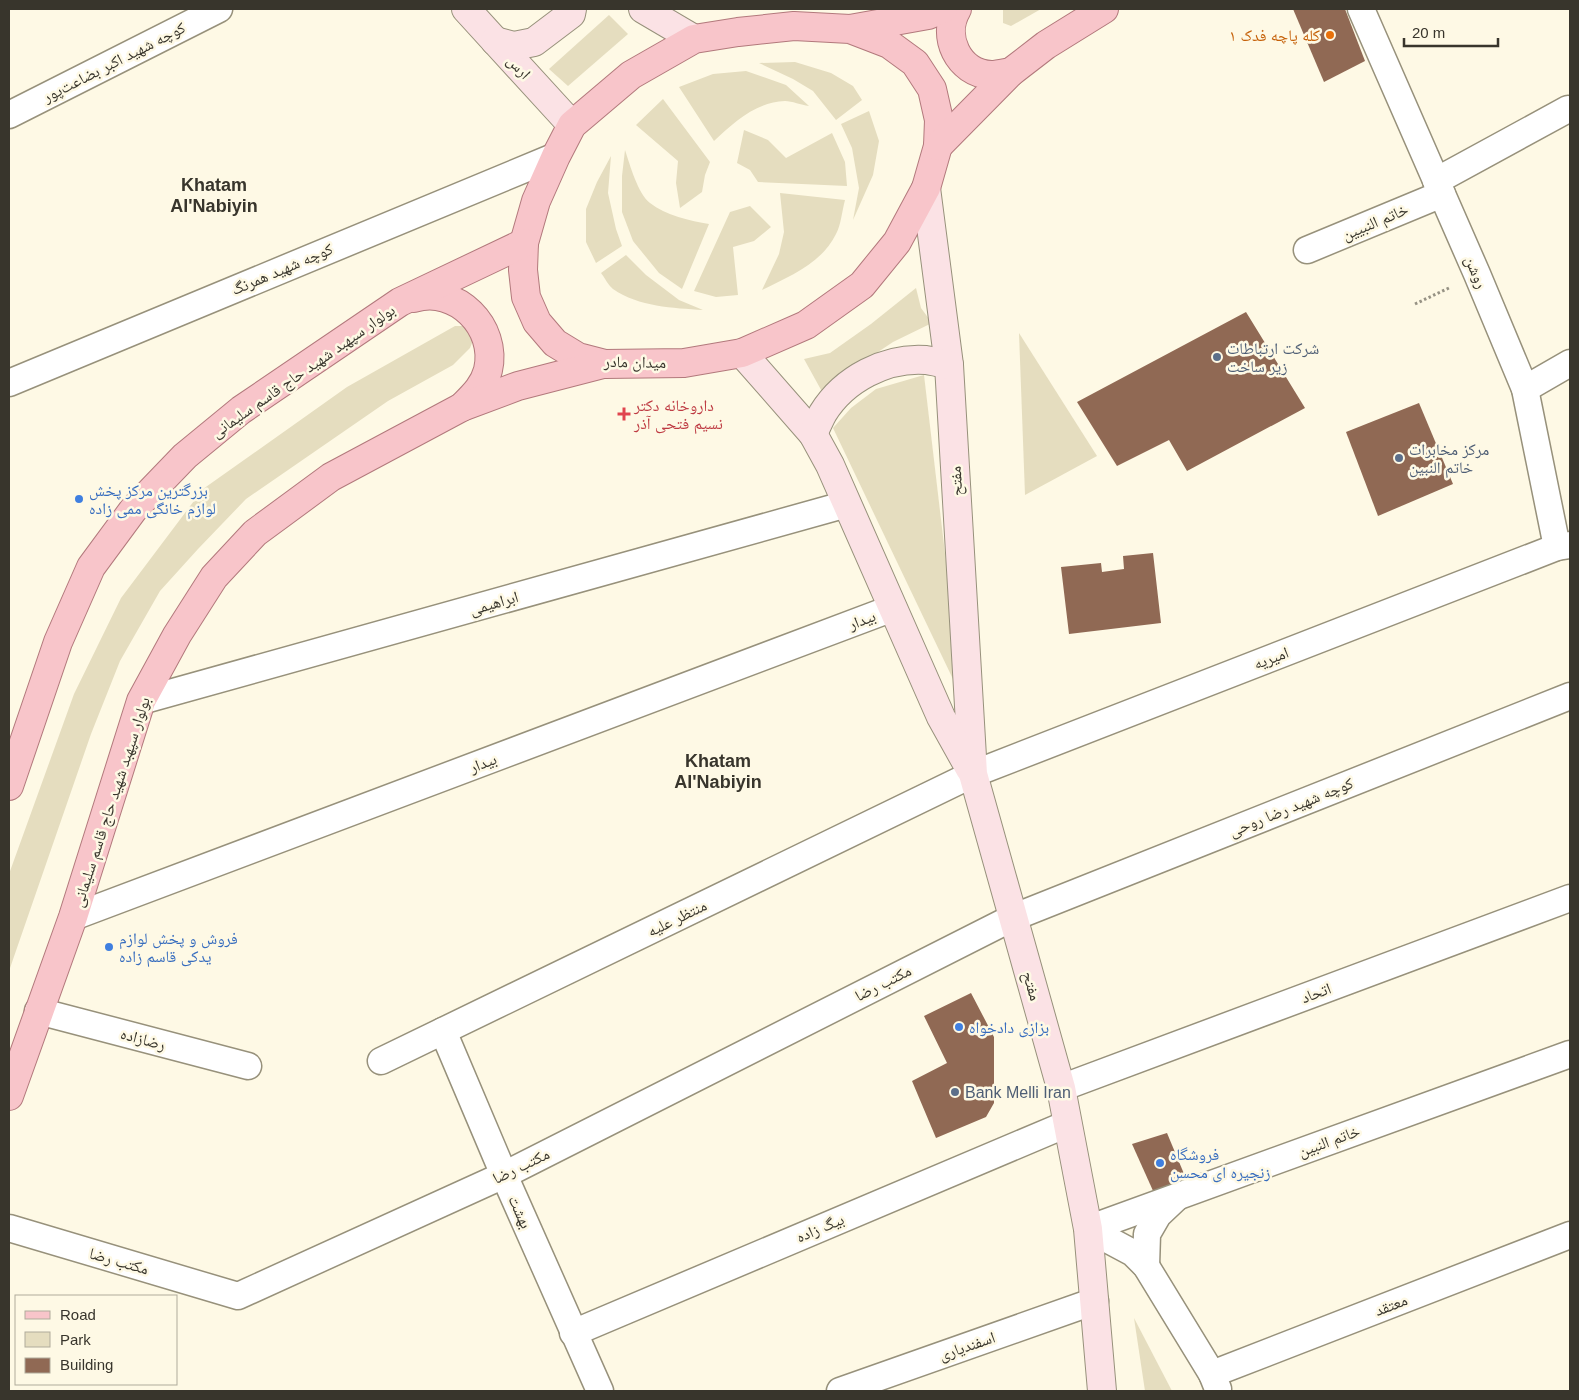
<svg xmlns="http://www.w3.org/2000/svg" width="1579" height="1400" font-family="Arial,'Noto Naskh Arabic',sans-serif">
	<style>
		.green { fill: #e5ddbf }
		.building { fill: #906954 }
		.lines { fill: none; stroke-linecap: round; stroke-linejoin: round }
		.street-casing { stroke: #97917b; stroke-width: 29 }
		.secondary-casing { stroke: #97917b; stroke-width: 30 }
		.primary-casing { stroke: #b2797c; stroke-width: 30 }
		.path { stroke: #969284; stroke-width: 3; stroke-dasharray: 2.5 2.5; stroke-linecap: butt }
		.street { stroke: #fff; stroke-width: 26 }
		.secondary { stroke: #fbe2e5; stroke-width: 28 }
		.primary { stroke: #f8c5ca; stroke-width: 28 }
		.food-dot { fill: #e8710a; stroke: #fef9e5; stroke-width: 2 }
		.service-dot { fill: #5c6f8a; stroke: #fef9e5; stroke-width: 2 }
		.health-dot { fill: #e0444e; stroke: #fef9e5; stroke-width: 2 }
		.shop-dot { fill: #3f7fe0; stroke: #fef9e5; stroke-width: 2 }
		.labels { text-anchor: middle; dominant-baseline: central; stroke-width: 5; stroke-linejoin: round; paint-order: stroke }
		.food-label { font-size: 16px; fill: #c56008; stroke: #fef9e5; text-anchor: end }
		.street-label { font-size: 16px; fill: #38352c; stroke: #fef9e5 }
		.service-label { font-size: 16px; fill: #4e5e75; stroke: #fef9e5; text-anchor: start }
		.health-label { font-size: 16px; fill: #be3a42; stroke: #fef9e5; text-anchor: start }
		.shop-label { font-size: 16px; fill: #366cbe; stroke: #fef9e5; text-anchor: start }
		.neighbourhood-label { font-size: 18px; font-weight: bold; fill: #38352c; stroke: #fef9e5 }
	</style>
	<rect width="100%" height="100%" fill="#fef9e5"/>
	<!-- green -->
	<g class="green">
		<path d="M1003 9H1041L1011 26 1003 23Z"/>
		<path d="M609 15 628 34 568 86 549 69Z"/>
		<path d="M795 62 831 73 853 86 862 100 836 120 813 91 793 79 759 63Z"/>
		<path d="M746 71 786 85 809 106C801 105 792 101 785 101 756 102 734 122 714 141L679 87 713 74Z"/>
		<path d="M663 99 710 162 705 175 702 192 680 208 676 183 678 161 636 125Z"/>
		<path d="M869 111 879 141 873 175 853 220 859 188 852 148 841 124Z"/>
		<path d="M744 130 768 140 786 158 832 133 845 162 847 186 758 182 750 170 737 163Z"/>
		<path d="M625 150C630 165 638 194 650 203 665 215 691 221 709 224L682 289 659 273 633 241 622 212V176Z"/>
		<path d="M611 156 608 193 616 229 622 246 596 263 586 242V209L597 182Z"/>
		<path d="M780 193 845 200C842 211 841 225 836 234 821 264 790 276 762 290L779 254 784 232Z"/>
		<path d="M750 206 771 227 754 241 733 247 738 295 716 297 694 291 730 212Z"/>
		<path d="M626 255 646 275 679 300 703 310C673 308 639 307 613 289 608 285 605 278 601 273Z"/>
		<path d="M916 288 921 308 932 323 893 342 848 372 825 397 804 359 830 353 871 324Z"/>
		<path d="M455 326H468L474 338 470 348 453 365 388 401 246 499 198 549 160 591 120 661 91 734 9 971V874L74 694 121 598 203 489 347 387Z"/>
		<path d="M1019 333 1097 456 1025 495Z"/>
		<path d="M924 375 962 698 833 428 851 408 876 389Z"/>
		<path d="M1134 1318 1172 1391H1145Z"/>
	</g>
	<!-- building -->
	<g class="building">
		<path d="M1293 9H1345L1365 61 1324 82Z"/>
		<path d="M1246 312 1305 408 1187 471 1169 440 1117 466 1077 402Z"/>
		<path d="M1419 403 1453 484 1378 516 1346 432Z"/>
		<path d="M1153 553 1161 623 1069 634 1061 567 1101 563 1102 572 1124 569 1123 556Z"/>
		<path d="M971 993 994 1037V1103L986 1117 936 1138 912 1081 947 1063 924 1016Z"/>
		<path d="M1167 1133 1187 1181 1154 1193 1132 1144Z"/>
	</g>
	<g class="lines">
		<!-- street casing -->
		<g class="street-casing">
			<g id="street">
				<path d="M1361 9 1477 274 1525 389 1557 547"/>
				<path d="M9 115 219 9"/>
				<path d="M1436 181 1568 109"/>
				<path d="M1307 250 1442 194"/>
				<path d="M9 383 556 156"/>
				<path d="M1525 389 1570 363"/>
				<path d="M141 701 847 504"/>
				<path d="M73 917 893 608"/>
				<path d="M38 1011 248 1066"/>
				<path d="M443 1031 504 1175 600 1391"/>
				<path d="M381 1061 973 774 1557 547 1570 545"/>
				<path d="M1061 1088 1570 898"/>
				<path d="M9 1228 238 1296 504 1175 1012 918 1570 696"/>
				<path d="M1088 1229 1570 1054"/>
				<path d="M1088 1229 1133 1253 1146 1266 1212 1374 1218 1389"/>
				<path d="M1146 1266 1147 1234 1158 1215 1176 1198"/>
				<path d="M573 1333 1067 1124"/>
				<path d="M1212 1374 1570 1235"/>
				<path d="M840 1391 1095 1301"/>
			</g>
		</g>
		<!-- secondary casing -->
		<g class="secondary-casing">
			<g id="secondary">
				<path d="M466 9 572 125"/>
				<path d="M643 9 694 39"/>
				<path d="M495 41 514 46 534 42 571 14 572 9"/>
				<path d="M926 188 949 365 973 774 1061 1088 1088 1229 1102 1391"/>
				<path d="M742 353 813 434 830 465 941 717 970 769"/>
				<path d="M813 434C816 428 819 420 823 413 844 379 886 357 926 360 933 361 941 363 949 365"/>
			</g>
		</g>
		<!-- primary casing -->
		<g class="primary-casing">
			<g id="primary">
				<path d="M957 9C941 36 958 73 991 75 997 75 1005 73 1011 72"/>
				<path d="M850 29 889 44 915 63 932 89 939 120 938 146 926 188 897 242 862 285 806 325 742 353 684 363 605 364 578 357 555 343 537 322 526 297 523 270 524 243 536 201 556 156 572 125 631 75 694 39 738 32 794 26 850 29 928 15 943 9"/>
				<path d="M938 146 1011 72 1046 45 1104 9"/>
				<path d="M414 298C456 285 498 327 488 370 484 386 473 396 462 407"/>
				<path d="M9 786 58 642 91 567 133 510 185 456 241 410 400 302 524 243"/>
				<path d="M9 1096 73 917 141 701 177 635 214 577 255 533 331 477 462 407 518 386 603 364"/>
			</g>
		</g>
		<!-- path -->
		<path class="path" d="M1415 304 1451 287"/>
		<!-- street -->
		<use href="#street" class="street"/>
		<!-- secondary -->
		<use href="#secondary" class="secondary"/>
		<!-- primary -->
		<use href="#primary" class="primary"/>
	</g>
	<!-- markers -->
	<circle class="food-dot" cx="1330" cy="35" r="5"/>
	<g class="service-dot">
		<circle cx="1217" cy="357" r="5"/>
		<circle cx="1399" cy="458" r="5"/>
		<circle cx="955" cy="1092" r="5"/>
	</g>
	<path class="health-dot" d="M621.5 406.5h5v5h5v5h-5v5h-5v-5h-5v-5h5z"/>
	<g class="shop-dot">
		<circle cx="79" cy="499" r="5"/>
		<circle cx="109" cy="947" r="5"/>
		<circle cx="959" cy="1027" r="5"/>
		<circle cx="1160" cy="1163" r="5"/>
	</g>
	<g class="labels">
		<!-- food labels -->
		<g class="food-label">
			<text x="1320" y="35">کله پاچه فدک ۱</text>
		</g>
		<!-- street labels -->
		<g class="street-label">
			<text transform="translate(114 62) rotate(-27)">کوچه شهید اکبر بضاعت‌پور</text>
			<text transform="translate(519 67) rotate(47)">ارس</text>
			<text transform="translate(1375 222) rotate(-23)">خاتم النبیین</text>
			<text transform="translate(282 269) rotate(-23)">کوچه شهید همرنگ</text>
			<text transform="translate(1476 272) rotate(67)">روشن</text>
			<text transform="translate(635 362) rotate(1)">میدان مادر</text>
			<text transform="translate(303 371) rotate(-35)">بولوار سپهبد شهید حاج قاسم سلیمانی</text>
			<text transform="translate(956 481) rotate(-93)">مفتح</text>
			<text transform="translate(494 603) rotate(-16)">ابراهیمی</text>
			<text transform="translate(862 620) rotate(-21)">بیدار</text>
			<text transform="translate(1271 658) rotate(-21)">امیریه</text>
			<text transform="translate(483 763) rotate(-21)">بیدار</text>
			<text transform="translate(111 802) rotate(-72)">بولوار سپهبد شهید حاج قاسم سلیمانی</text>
			<text transform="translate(1291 807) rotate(-22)">کوچه شهید رضا روحی</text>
			<text transform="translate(677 918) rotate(-26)">منتظر علیه</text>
			<text transform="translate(883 983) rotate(-27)">مکتب رضا</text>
			<text transform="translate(1032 986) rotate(74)">مفتح</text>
			<text transform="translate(1316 993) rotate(-21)">اتحاد</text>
			<text transform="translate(143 1039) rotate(15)">رضازاده</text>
			<text transform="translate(1329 1141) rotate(-20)">خاتم النبین</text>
			<text transform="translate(521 1166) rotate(-26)">مکتب رضا</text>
			<text transform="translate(520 1212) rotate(66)">بهشت</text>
			<text transform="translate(820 1228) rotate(-23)">بیگ زاده</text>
			<text transform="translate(119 1261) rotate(16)">مکتب رضا</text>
			<text transform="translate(1391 1305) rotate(-21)">معتقد</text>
			<text transform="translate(967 1346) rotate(-19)">اسفندیاری</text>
		</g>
		<!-- service labels -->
		<g class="service-label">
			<text x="1227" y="348">شرکت ارتباطات<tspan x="1227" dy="18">زیر ساخت</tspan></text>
			<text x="1409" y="449">مرکز مخابرات<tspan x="1409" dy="18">خاتم النبین</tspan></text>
			<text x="965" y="1092">Bank Melli Iran</text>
		</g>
		<!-- health labels -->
		<g class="health-label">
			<text x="634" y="405">داروخانه دکتر<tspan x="634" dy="18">نسیم فتحی آذر</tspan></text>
		</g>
		<!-- shop labels -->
		<g class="shop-label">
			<text x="89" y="490">بزرگترین مرکز پخش<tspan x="89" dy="18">لوازم خانگی ممی زاده</tspan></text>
			<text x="119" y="938">فروش و پخش لوازم<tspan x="119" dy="18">یدکی قاسم زاده</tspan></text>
			<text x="969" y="1027">بزازی دادخواه</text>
			<text x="1170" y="1154">فروشگاه<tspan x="1170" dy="18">زنجیره ای محسن</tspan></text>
		</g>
		<!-- neighbourhood labels -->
		<g class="neighbourhood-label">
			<text x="214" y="185">Khatam<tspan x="214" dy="21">Al'Nabiyin</tspan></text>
			<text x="718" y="761">Khatam<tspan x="718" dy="21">Al'Nabiyin</tspan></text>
		</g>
	</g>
	<!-- border -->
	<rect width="1579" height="1400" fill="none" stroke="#38352c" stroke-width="20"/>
	<!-- legend -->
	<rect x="15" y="1295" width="162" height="90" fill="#fef9e5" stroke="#afab9b"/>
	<rect x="25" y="1311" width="25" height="8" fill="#f8c5ca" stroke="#afab9b"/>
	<text x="60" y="1320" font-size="15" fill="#38352c">Road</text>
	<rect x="25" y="1332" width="25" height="15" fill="#e5ddbf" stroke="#afab9b"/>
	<text x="60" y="1345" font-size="15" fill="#38352c">Park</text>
	<rect x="25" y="1358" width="25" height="15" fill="#906954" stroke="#afab9b"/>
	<text x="60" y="1370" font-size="15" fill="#38352c">Building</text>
	<!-- scale -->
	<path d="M1404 38v8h94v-8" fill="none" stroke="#38352c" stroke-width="2.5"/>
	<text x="1412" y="38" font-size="15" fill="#38352c" stroke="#fef9e5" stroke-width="4" paint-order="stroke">20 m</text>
</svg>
